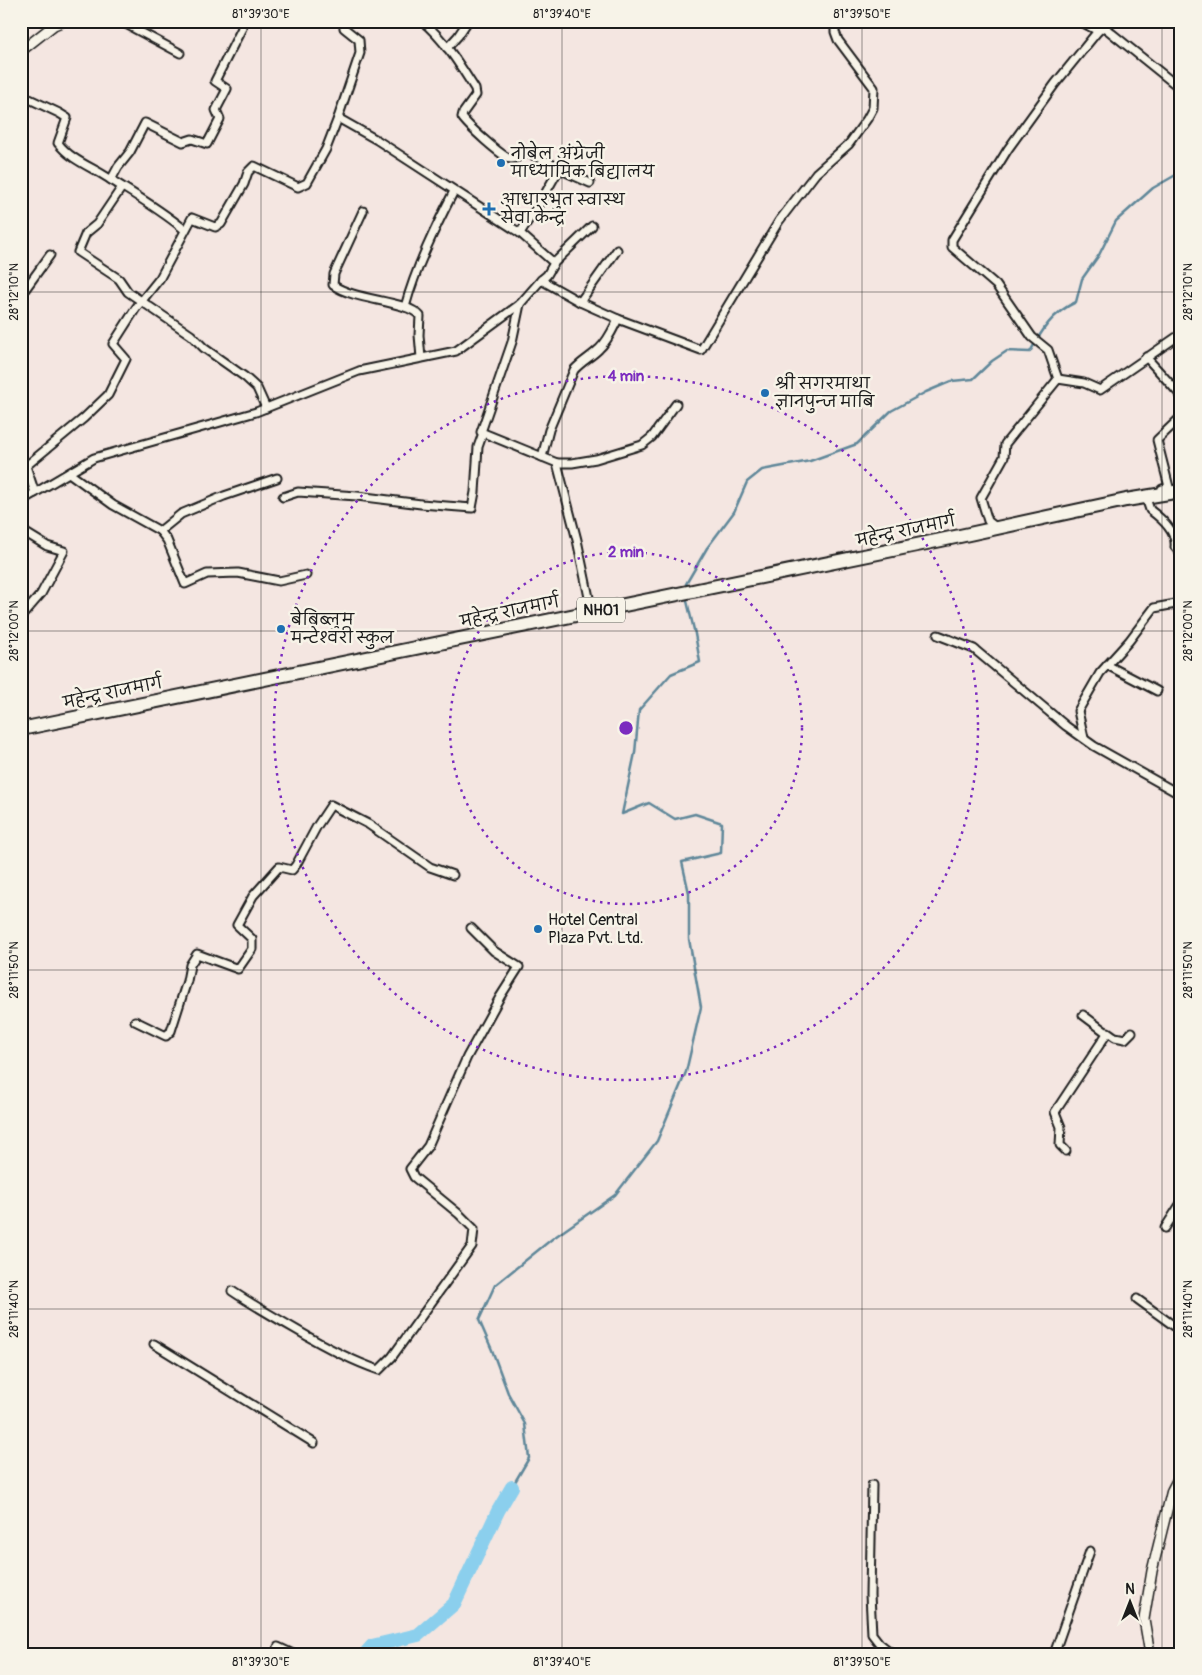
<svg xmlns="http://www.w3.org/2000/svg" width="1202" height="1675" font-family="Pangolin,'Playpen Sans Deva',sans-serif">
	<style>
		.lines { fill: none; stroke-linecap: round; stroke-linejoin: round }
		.stream { stroke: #5f8799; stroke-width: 2.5 }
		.river { stroke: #8bcfed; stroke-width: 14 }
		.street-casing { stroke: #1c1c1c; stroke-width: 11 }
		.secondary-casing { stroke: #1c1c1c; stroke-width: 12 }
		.highway-casing { stroke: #1c1c1c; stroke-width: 16 }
		.street { stroke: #f7f3e8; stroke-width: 7 }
		.secondary { stroke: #f7f3e8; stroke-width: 9 }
		.highway { stroke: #f7f3e8; stroke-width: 12 }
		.ticks { fill: none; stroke: #1c1c1c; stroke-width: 1; stroke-opacity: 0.45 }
		.ring { fill: none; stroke: #7b2cbf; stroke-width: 2.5; stroke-dasharray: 2.5 5 }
		.poi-dot { fill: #1f6fb2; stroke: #f7f3e8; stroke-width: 2 }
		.labels { text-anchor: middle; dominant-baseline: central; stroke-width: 5; stroke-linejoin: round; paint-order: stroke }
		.shield { fill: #f7f3e8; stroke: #5e5c59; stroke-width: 1 }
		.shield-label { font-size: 15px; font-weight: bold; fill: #1c1c1c }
		.poi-label { font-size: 16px; fill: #1c1c1c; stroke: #f7f3e8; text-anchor: start }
		.street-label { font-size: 16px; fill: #1c1c1c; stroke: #f7f3e8 }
		.centre { fill: #7b2cbf; stroke: #f7f3e8; stroke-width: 2.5 }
		.ring-label { font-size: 15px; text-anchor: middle; font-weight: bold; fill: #7b2cbf; stroke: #f7f3e8; stroke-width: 5; stroke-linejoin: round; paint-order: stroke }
		.neatline { fill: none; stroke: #1c1c1c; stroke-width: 2 }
		.ticks-label { font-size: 12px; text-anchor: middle; fill: #1c1c1c }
	</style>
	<rect width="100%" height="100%" fill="#f4e6e1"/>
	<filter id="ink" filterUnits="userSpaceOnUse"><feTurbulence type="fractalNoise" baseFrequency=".02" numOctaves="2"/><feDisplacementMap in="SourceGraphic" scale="10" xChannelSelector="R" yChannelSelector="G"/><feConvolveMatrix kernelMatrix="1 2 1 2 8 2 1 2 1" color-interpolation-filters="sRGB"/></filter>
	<g filter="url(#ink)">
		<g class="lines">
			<!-- stream -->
			<g class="stream">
				<path d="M686 587V584L707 548 734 512 747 482 762 470 810 461 857 444 891 411 926 392 952 381 973 379 992 361 1007 351 1030 352C1042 330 1052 313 1076 302L1082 279 1099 255 1116 221 1153 188 1181 172"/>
				<path d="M512 1487 529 1458 525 1424 508 1393 492 1350 479 1320 495 1285 552 1239 615 1195 657 1141 686 1072 701 1007 689 939V893L682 862 721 853 722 823 695 814 675 819 649 803 622 814 635 753 639 710 671 674 700 662 695 634 686 597"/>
			</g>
			<!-- river -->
			<path class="river" d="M365 1654 372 1646 418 1635 454 1604 498 1511 512 1487"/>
			<!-- street casing -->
			<g class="street-casing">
				<g id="street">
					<path d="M120 21 180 53"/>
					<path d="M343 21 344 28 359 40 360 53 338 118 377 140 520 233"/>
					<path d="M422 21C444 39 460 65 475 89L476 95 463 113 462 117C467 125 502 157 511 159 516 160 521 154 525 152L547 161 559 169 541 201 520 233 554 263 547 275 541 280 580 302 618 319 701 350 779 221 816 173 849 144 867 119 873 108 874 88 838 40 835 32V21"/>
					<path d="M1079 21 1098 31 1112 21"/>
					<path d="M1104 27 1181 89"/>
					<path d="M447 48 458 36 468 21"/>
					<path d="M21 95 59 113 67 118 58 143C70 159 89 166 105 176 132 193 160 209 185 230"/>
					<path d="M559 169 590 183"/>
					<path d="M111 180 118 167 130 152 145 123 183 142 192 139 207 144 220 119 216 110 227 89 215 81 242 28 241 21"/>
					<path d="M122 187 97 224 86 233 78 252 119 279 128 292 191 335 204 348 245 377 257 388 266 408"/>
					<path d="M363 211 334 274 333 285C355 301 407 300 420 316L419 335 421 358"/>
					<path d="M554 263 592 226"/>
					<path d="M21 295 50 255"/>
					<path d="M580 302 617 250"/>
					<path d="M520 304 512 342 481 432 557 463 577 540 592 612"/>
					<path d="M405 307C416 267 435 228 454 191"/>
					<path d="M1146 357 1175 389"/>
					<path d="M1058 379 1048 350 1032 337 996 285 952 247V240L1008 149 1055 84 1098 31"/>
					<path d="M1181 383 1175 389 1181 396"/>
					<path d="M542 457 549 430 574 370C582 361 591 357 599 349 608 341 613 329 618 319"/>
					<path d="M557 463H572L596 459 642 445 652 437 676 404"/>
					<path d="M69 473 113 505 160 531 181 514 224 496 277 478"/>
					<path d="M1162 489 1169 487 1157 440 1181 417"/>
					<path d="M35 493 26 466 84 418 108 395 126 359 113 344 136 308 160 278 192 218 215 227 221 224 244 184 248 172 254 166 298 187 307 183 326 149 338 118"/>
					<path d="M283 497 298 492 357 496 421 504 472 508 475 492 478 447 483 433"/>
					<path d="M1146 498 1150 510C1161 518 1177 532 1175 547L1181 554"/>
					<path d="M21 501 94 458 256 412 359 371 456 351 520 304 541 280"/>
					<path d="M997 528 988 521 981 498 1004 457 1005 444 1058 379 1084 383 1100 390 1181 334"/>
					<path d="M21 530 47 546 64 551 41 594 21 617"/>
					<path d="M160 531 167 540 185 584 207 574 238 573 279 581 306 575"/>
					<path d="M938 635 974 649 1066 726 1094 746 1181 795"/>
					<path d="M1107 665 1157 691"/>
					<path d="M1084 738 1078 711 1100 673 1129 641 1154 608 1181 603"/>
					<path d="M1083 1015 1107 1033"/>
					<path d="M135 1021 166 1036 171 1031 187 981 190 965 197 954 238 969 252 949V939L237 925 253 896 279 867 292 870 296 865 317 826 331 805 368 824 430 867 453 875"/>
					<path d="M1066 1151 1060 1145 1061 1127 1055 1112 1108 1032 1115 1037 1125 1039 1132 1032"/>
					<path d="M1165 1228 1181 1203"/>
					<path d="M232 1291C253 1305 274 1317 295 1329 322 1345 349 1360 379 1370L392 1357 472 1246 474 1229 459 1214 414 1177 410 1169 428 1146 467 1057 500 997 519 967 494 951 471 928"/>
					<path d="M1137 1299 1181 1331"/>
					<path d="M154 1344 314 1443"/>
					<path d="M872 1485 870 1595 872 1634 879 1643 893 1654"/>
					<path d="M278 1647 293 1654"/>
					<path d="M1054 1654 1090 1551"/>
				</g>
			</g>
			<!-- secondary casing -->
			<g class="secondary-casing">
				<g id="secondary">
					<path d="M21 51 54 25 64 21"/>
					<path d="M1150 1654 1144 1619 1152 1571 1172 1490 1181 1473"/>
				</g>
			</g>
			<!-- highway casing -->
			<g class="highway-casing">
				<path id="highway" d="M21 729 946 539 1126 500 1181 491"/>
			</g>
			<!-- street -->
			<use href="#street" class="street"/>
			<!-- secondary -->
			<use href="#secondary" class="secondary"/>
			<!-- highway -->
			<use href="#highway" class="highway"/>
		</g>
	</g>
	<!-- ticks -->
	<path class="ticks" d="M261 21V1654M562 21V1654M862 21V1654M1162 21V1654M21 292H1181M21 631H1181M21 970H1181M21 1309H1181M21 1648H1181"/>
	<!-- distance rings -->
	<g class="ring">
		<circle cx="626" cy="728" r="176"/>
		<circle cx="626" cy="728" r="352"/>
	</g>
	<!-- markers -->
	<g class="poi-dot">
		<circle cx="501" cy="163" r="5"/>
		<path d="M486.5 201.5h5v5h5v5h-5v5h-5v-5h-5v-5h5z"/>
		<circle cx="765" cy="393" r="5"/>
		<circle cx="281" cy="629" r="5"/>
		<circle cx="538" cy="929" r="5"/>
	</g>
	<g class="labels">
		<!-- shield labels -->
		<rect class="shield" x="577" y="597.5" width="48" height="25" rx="4"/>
		<g class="shield-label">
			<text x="601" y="610">NH01</text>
		</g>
		<!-- poi labels -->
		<g class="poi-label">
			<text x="511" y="154">नोबेल अंग्रेजी<tspan x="511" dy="18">माध्यामिक बिद्यालय</tspan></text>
			<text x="500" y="200">आधारभुत स्वास्थ<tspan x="500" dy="18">सेवा केन्द्र</tspan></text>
			<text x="775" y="384">श्री सगरमाथा<tspan x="775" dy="18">ज्ञानपुन्ज माबि</tspan></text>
			<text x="291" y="620">बेबिब्लुम<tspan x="291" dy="18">मन्टेश्वरी स्कुल</tspan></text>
			<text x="548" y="920">Hotel Central<tspan x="548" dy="18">Plaza Pvt. Ltd.</tspan></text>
		</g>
		<!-- street labels -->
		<g class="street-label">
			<text transform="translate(906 531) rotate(-12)">महेन्द्र राजमार्ग</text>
			<text transform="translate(510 612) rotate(-12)">महेन्द्र राजमार्ग</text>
			<text transform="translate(113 693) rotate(-12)">महेन्द्र राजमार्ग</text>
		</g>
	</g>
	<circle cx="626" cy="728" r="8" class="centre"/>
	<g class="ring-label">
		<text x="626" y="381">4 min</text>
		<text x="626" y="557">2 min</text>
	</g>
	<!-- margin -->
	<rect width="1202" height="1675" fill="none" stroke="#f7f3e8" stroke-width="55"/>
	<!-- north arrow -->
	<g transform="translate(1130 1602)" stroke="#f7f3e8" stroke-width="4" paint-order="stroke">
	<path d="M0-4L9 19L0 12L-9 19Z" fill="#1c1c1c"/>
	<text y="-8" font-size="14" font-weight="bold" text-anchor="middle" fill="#1c1c1c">N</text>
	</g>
	<rect x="28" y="28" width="1146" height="1620" class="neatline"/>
	<g class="ticks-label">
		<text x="261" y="18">81°39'30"E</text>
		<text x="562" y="18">81°39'40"E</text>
		<text x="862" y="18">81°39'50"E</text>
		<text transform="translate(14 292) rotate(-90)" y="4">28°12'10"N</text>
		<text transform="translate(1188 292) rotate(-90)" y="4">28°12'10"N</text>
		<text transform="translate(14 631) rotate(-90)" y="4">28°12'00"N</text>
		<text transform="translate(1188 631) rotate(-90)" y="4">28°12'00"N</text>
		<text transform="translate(14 970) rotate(-90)" y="4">28°11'50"N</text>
		<text transform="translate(1188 970) rotate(-90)" y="4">28°11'50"N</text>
		<text transform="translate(14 1309) rotate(-90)" y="4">28°11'40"N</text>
		<text transform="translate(1188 1309) rotate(-90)" y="4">28°11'40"N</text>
		<text x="261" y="1666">81°39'30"E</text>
		<text x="562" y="1666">81°39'40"E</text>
		<text x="862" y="1666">81°39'50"E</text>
	</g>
</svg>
